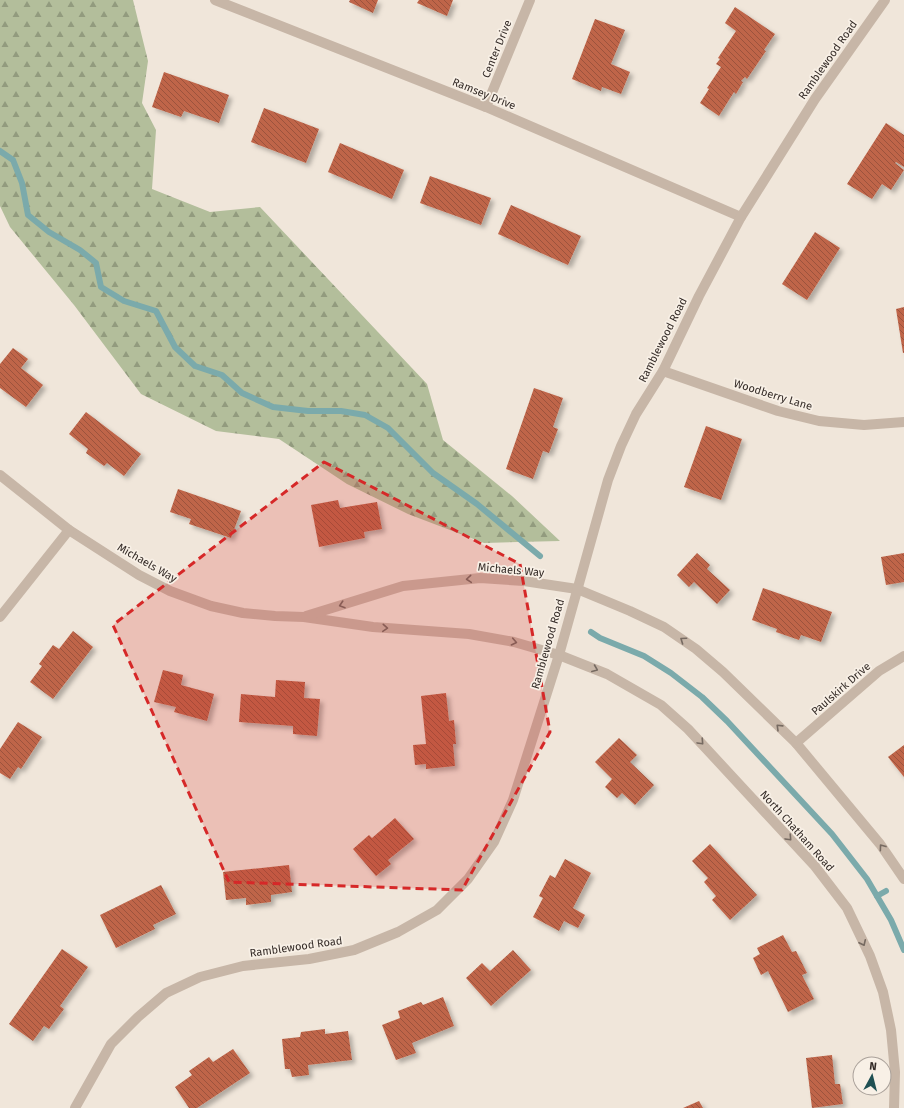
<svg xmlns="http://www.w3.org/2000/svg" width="904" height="1108" font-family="'Fira Sans',sans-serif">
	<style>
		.forest { fill: url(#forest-firs) }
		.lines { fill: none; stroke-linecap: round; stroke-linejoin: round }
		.stream { stroke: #7baaab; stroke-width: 6 }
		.building { fill: url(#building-back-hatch); filter: url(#shadow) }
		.street { stroke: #c7b6a7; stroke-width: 10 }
		.oneway { stroke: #766a61 }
		.marked { fill: #d62828; fill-opacity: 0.2; stroke: #d62828; stroke-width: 3; stroke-dasharray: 8 5; stroke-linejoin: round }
		.labels { text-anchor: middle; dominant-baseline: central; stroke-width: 3.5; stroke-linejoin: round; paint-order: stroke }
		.street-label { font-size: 11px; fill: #342b27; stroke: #f8f0e6 }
	</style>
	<defs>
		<pattern id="forest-firs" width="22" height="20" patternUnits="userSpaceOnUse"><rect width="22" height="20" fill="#b3be9b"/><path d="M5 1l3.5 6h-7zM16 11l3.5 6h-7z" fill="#929b7e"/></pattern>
		<pattern id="building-back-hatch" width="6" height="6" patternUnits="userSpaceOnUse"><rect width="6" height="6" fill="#bf6549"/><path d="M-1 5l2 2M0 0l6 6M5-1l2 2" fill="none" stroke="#9c533d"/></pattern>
		<filter id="shadow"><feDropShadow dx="3.5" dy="3.5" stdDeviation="2" flood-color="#0004"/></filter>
	</defs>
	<rect width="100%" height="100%" fill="#f0e6da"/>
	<!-- forest -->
	<path class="forest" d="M0 0H133L148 61 142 103 156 130 152 189 210 212 260 207 427 384 443 440 512 496 560 541 484 543 408 514 347 484 279 439 216 431 141 394 74 305 10 227 0 206Z"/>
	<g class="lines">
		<!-- stream -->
		<g class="stream">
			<path d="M0 151 13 160 22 183 28 215 49 232 80 250 96 263 101 287 124 301 156 311 175 347 195 366 222 375 242 393 273 407 308 411H341L365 415 388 428 433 473 477 504 540 556"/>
			<path d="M591 632 600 638 644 656 671 673 702 697 727 721 832 834 867 879 891 920 904 950"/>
			<path d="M877 896 886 891"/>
		</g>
	</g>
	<!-- building -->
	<g class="building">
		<path d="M350 0H378L373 13 349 2Z"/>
		<path d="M419 0H453L447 16 417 3Z"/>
		<path d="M735 7 775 34 764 50 766 51 747 79 745 77 741 81 743 82 736 94 734 92 719 116 700 103 709 89 707 88 721 67 716 64 720 59 718 58 736 31 725 23Z"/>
		<path d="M595 19 625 30 611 64 630 72 621 94 602 87 601 91 572 79Z"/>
		<path d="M164 72 229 95 219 123 184 111 181 117 152 107Z"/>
		<path d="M264 108 319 129 306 163 251 142Z"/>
		<path d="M886 123 904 135V167L896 162 895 163 904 170 891 190 882 184 872 199 847 184Z"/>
		<path d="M340 143 404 170 392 199 328 172Z"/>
		<path d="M430 176 491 198 481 225 420 203Z"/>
		<path d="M511 205 581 236 568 265 498 234Z"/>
		<path d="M815 232 840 248 807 300 782 284Z"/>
		<path d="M904 307V353H903L896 309Z"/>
		<path d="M13 348 28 359 21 368 43 385 26 407 0 388V364Z"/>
		<path d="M534 388 563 398 553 427 558 429 549 453 543 451 533 479 506 469Z"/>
		<path d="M86 412 141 454 124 476 107 463 104 466 86 453 88 449 69 434Z"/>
		<path d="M706 426 742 439 721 500 684 487Z"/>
		<path d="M178 489 241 511 231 538 189 524 191 519 170 512Z"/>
		<path d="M338 500 340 508 377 502 382 529 364 532 365 538 319 547 311 505Z"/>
		<path d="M697 553 710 565 707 569 730 590 717 604 694 582 689 587 677 575Z"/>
		<path d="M904 553V582L886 585 881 557Z"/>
		<path d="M763 588 832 612 821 642 801 635 799 640 776 632 777 629 752 620Z"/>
		<path d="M73 631 93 647 53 699 30 682 42 666 39 664 53 645 59 649Z"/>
		<path d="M163 670 183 675 181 685 214 694 207 721 174 712 176 707 154 702Z"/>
		<path d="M276 680 305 682 304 698 320 699 317 736 293 734V726L239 722 241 694 275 697Z"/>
		<path d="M446 693 449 721 454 720 456 744H453L455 766 426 769V764L415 765 413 745 426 744 421 696Z"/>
		<path d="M18 722 42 737 21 769 18 767 10 779 0 773V749Z"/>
		<path d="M619 738 637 755 630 762 654 785 635 805 622 793 617 798 605 787 612 779 595 762Z"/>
		<path d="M904 745V777L888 757Z"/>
		<path d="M395 818 414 839 388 860 391 864 376 876 353 849 369 835 372 838Z"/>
		<path d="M710 844 757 895 730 920 712 900 716 896 704 882 708 878 692 861Z"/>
		<path d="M565 859 591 873 573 908 585 915 578 928 564 921 559 931 533 917 543 898 539 896 550 875 555 878Z"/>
		<path d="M289 865 292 892 271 895V902L246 905V898L226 900 223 872Z"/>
		<path d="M161 885 176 914 153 925 155 929 116 948 100 915Z"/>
		<path d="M783 935 792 952 796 951 807 973 802 975 814 999 788 1012 768 971 761 975 753 958 760 954 757 948Z"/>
		<path d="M62 949 88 967 60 1006 64 1009 49 1029 44 1026 33 1041 9 1024Z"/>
		<path d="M513 950 531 970 491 1006 466 978 482 963 490 971Z"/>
		<path d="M443 997 454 1026 412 1043 416 1053 396 1060 382 1025 400 1018 398 1011 421 1002 423 1005Z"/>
		<path d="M325 1029V1034L348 1031 352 1060 308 1065 309 1075 292 1077 290 1069H285L282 1039 300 1037 301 1032Z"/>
		<path d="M233 1049 250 1073 197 1108H189L175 1087 192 1075 189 1071 209 1057 213 1062Z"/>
		<path d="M832 1055 835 1084H840L843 1104 812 1108 806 1058Z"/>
		<path d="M699 1101 703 1108H683Z"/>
	</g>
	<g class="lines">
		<!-- street -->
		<g class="street">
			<path d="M215 0 486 107 741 217"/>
			<path d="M486 107 530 0"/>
			<path d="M663 371 778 411 819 421 864 425 904 422"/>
			<path d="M0 475 69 530 139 575 170 591 211 606 243 613 275 616 304 617 373 627 469 634 514 642 559 655 607 674 661 705 688 729 814 865 847 908 870 956 883 992 891 1030 895 1072 894 1108"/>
			<path d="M306 616 403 586 480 578 524 581 577 589 630 611 664 627 696 649 723 672 796 743 880 844 904 879"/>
			<path d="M0 617 69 530"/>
			<path d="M796 743 879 671 904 656"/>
			<path d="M75 1108 111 1044 138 1017 166 993 200 977 243 966 309 959 354 950 398 932 437 910 468 879 494 842 513 800 559 655 608 480 621 446 636 414 663 371 699 296 741 217 815 99 885 0"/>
		</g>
	</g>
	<!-- one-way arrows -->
	<defs><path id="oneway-chevron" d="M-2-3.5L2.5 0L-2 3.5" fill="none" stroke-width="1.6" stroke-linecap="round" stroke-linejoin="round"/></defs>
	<g class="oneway">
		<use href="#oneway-chevron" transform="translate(469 579) rotate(175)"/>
		<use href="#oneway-chevron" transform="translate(342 605) rotate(162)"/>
		<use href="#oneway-chevron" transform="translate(385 628) rotate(4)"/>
		<use href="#oneway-chevron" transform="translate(683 640) rotate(-145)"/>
		<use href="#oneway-chevron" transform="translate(514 642) rotate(12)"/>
		<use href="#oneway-chevron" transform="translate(595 669) rotate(22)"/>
		<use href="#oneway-chevron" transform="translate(779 727) rotate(-136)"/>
		<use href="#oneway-chevron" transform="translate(701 742) rotate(47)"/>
		<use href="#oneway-chevron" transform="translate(789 838) rotate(47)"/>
		<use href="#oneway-chevron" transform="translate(882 847) rotate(-126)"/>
		<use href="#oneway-chevron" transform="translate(863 943) rotate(65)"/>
	</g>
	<!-- marked area -->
	<path class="marked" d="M324 462 520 564 550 732 462 890 229 882 113 625Z"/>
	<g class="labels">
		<!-- street labels -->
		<g class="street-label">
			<text transform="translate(497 49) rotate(-68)">Center Drive</text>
			<text transform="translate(828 60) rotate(-55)">Ramblewood Road</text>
			<text transform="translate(484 94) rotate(22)">Ramsey Drive</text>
			<text transform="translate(663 340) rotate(-63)">Ramblewood Road</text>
			<text transform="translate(773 395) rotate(17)">Woodberry Lane</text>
			<text transform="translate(147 563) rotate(30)">Michaels Way</text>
			<text transform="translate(511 570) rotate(5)">Michaels Way</text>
			<text transform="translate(548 644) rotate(-74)">Ramblewood Road</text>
			<text transform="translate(841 689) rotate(-41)">Paulskirk Drive</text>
			<text transform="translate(797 831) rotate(48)">North Chatham Road</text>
			<text transform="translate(296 947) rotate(-8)">Ramblewood Road</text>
		</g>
	</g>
	<!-- north arrow -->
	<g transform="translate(872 1076) rotate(7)"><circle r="19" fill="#f8f0e6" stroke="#aaa19a"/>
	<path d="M0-3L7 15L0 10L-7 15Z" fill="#1f5053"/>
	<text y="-6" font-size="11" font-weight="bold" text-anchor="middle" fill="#342b27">N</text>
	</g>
</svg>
